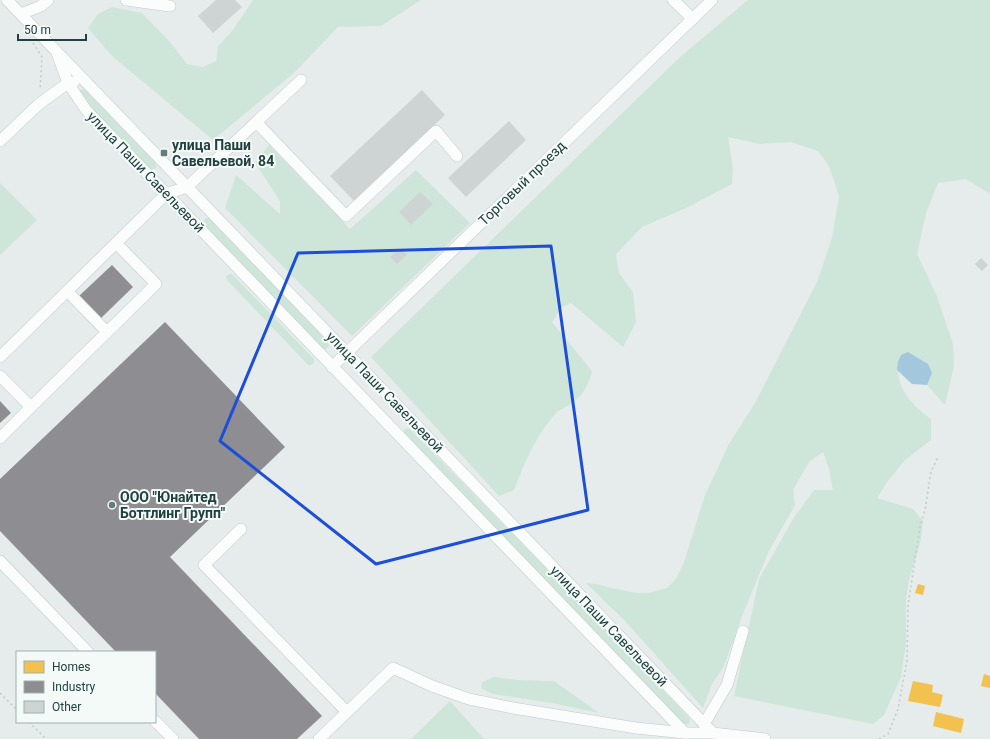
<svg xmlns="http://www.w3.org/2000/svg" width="990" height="739" font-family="Roboto,sans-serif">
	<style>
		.green { fill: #cee6da }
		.water { fill: #a3c7dd }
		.homes { fill: #f2c14e }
		.industry { fill: #8d8d92 }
		.building { fill: #ced4d3 }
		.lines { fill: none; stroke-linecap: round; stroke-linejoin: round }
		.minor-casing { stroke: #c3c8c8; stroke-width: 12 }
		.path { stroke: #c1cbca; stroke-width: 1.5; stroke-dasharray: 2 3; stroke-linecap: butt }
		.minor { stroke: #fbfcfc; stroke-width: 11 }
		.marked { fill: none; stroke: #1d4ed8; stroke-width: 3; stroke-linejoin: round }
		.poi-dot { fill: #667c7c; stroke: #f4faf8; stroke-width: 1.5 }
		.labels { text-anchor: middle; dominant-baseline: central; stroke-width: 4; stroke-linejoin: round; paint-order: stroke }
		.poi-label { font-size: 14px; font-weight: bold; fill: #214140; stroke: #f4faf8; text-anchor: start }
		.street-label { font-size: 14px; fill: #214140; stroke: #f4faf8 }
	</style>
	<rect width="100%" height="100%" fill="#e6ebeb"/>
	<!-- green -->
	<g class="green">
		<path d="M253 0H421L381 26 338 27 294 73 213 140 112 56 88 28 98 14 112 7 142 13 170 42 187 64 203 67 216 61 218 46 232 31Z"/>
		<path d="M748 0H990V194L966 179 938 183 926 213 917 254 936 294 953 344 954 366 945 405 927 385 932 373 898 362C896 389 911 404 931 419V440L905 460 888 481 877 498 913 509 923 521 921 540 909 580 906 601V643L901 677 884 715 873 724 734 696 759 579 793 519 814 490H833L829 469 823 452 809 462 793 490 795 505 769 551 742 616 724 666 712 684 703 708 626 622 586 583 597 584 611 588 637 593H648L667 588 676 579 684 562 705 495 729 444 755 403 817 282 832 238 839 196 829 166 818 151 791 142 759 144 728 137 733 169 732 184 686 208 642 227 616 254 619 273 633 292 636 322 623 347 571 303 562 307 552 322 592 371C589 384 582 397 571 404 566 407 559 410 555 414 536 436 524 463 514 490L499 496 371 357 680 57Z"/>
		<path d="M82 89 85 90 156 163V168L150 170 78 96 79 91Z"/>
		<path d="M269 145 350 229 416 170 470 223 352 336 225 208 236 175 280 214V201L255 163Z"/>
		<path d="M0 183 37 220 0 255Z"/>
		<path d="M206 218H209L329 342V346L326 349H323L203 225V221Z"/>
		<path d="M229 274H232L314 359V363L309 366 227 280 226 276Z"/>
		<path d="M407 428 410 429 578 601 689 718 690 722 688 724H685L659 700 404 435V430Z"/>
		<path d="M494 677 517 680 554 681 599 713 552 703 493 694 481 688 482 682Z"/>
		<path d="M450 701 484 739H411Z"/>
	</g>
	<!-- water -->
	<path class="water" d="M908 352 928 364 932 373 927 385 912 384 897 370 898 362 901 355Z"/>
	<!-- homes -->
	<g class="homes">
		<path d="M918 584 925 586 923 595 915 593Z"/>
		<path d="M984 674 990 676V688L981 686Z"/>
		<path d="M913 681 933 685 932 692 943 695 940 707 908 701Z"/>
		<path d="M936 712 964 719 961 733 933 726Z"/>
	</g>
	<!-- industry -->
	<g class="industry">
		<path d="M112 265 133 287 99 320 78 297Z"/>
		<path d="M165 322 285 447 170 557 322 716 297 739H199L155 693V652H116L0 531V479Z"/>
		<path d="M0 401 11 413 0 423Z"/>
	</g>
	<!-- building -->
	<g class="building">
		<path d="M216 0H235L242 7 213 33 198 16Z"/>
		<path d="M422 90 445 115 354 201 330 176Z"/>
		<path d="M509 121 526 140 466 197 448 178Z"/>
		<path d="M420 192 433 204 411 225 399 212Z"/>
		<path d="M400 248 407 255 397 264 390 257Z"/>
		<path d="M981 258 988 265 982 271 975 264Z"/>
	</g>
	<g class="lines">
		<!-- minor casing -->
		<g class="minor-casing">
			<g id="minor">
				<path d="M7 0 713 733"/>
				<path d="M126 0 170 6"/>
				<path d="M673 0 693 19"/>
				<path d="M21 14 41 6 48 0"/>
				<path d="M57 53 68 83 86 110 685 733"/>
				<path d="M256 122 346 216 436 131 457 156"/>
				<path d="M0 141 39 104 68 83 74 82"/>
				<path d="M67 291 107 332"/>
				<path d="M0 357 166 194 187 187 301 80"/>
				<path d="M332 367 712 0"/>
				<path d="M0 376 31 407 156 284 116 243"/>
				<path d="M0 438 31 407"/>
				<path d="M241 529 204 565 347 712"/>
				<path d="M0 561 88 652"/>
				<path d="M155 721 173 739"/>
				<path d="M704 724 727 685 743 631"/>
				<path d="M319 739 393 668 432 686 469 699 513 708 636 728 685 733H713L765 739"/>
			</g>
		</g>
		<!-- path -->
		<g class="path">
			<path d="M33 43 42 57 40 90"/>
			<path d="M0 693 17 710"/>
			<path d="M29 722 46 739"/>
			<path d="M879 739 888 734 898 709 907 661 908 605 920 527 925 510 931 472 938 457"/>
		</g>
		<!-- minor -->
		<use href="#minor" class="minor"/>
	</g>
	<!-- marked area -->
	<path class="marked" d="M551 246 588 510 376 564 220 441 298 253Z"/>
	<!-- markers -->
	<g class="poi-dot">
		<rect x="160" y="149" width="8" height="8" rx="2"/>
		<circle cx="112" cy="505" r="4"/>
	</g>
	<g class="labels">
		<!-- poi labels -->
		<g class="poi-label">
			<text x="172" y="145">улица Паши<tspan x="172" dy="16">Савельевой, 84</tspan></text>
			<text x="120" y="497">ООО "Юнайтед<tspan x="120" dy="16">Боттлинг Групп"</tspan></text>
		</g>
		<!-- street labels -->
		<g class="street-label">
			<text transform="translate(146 172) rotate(46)">улица Паши Савельевой</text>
			<text transform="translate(522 183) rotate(-44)">Торговый проезд</text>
			<text transform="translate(385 392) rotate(46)">улица Паши Савельевой</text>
			<text transform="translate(609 626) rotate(46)">улица Паши Савельевой</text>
		</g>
	</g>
	<!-- legend -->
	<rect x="16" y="651" width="140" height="72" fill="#f4faf8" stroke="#a0b0ae"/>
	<rect x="24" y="661" width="20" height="12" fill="#f2c14e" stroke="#a0b0ae"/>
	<text x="52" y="671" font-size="12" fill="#214140">Homes</text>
	<rect x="24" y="681" width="20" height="12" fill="#8d8d92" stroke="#a0b0ae"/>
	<text x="52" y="691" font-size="12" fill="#214140">Industry</text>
	<rect x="24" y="701" width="20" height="12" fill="#ced4d3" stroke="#a0b0ae"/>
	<text x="52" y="711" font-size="12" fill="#214140">Other</text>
	<!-- scale -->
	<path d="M18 34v6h68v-6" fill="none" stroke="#214140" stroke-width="2"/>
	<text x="24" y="34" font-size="12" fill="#214140" stroke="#f4faf8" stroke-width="3" paint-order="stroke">50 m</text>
</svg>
